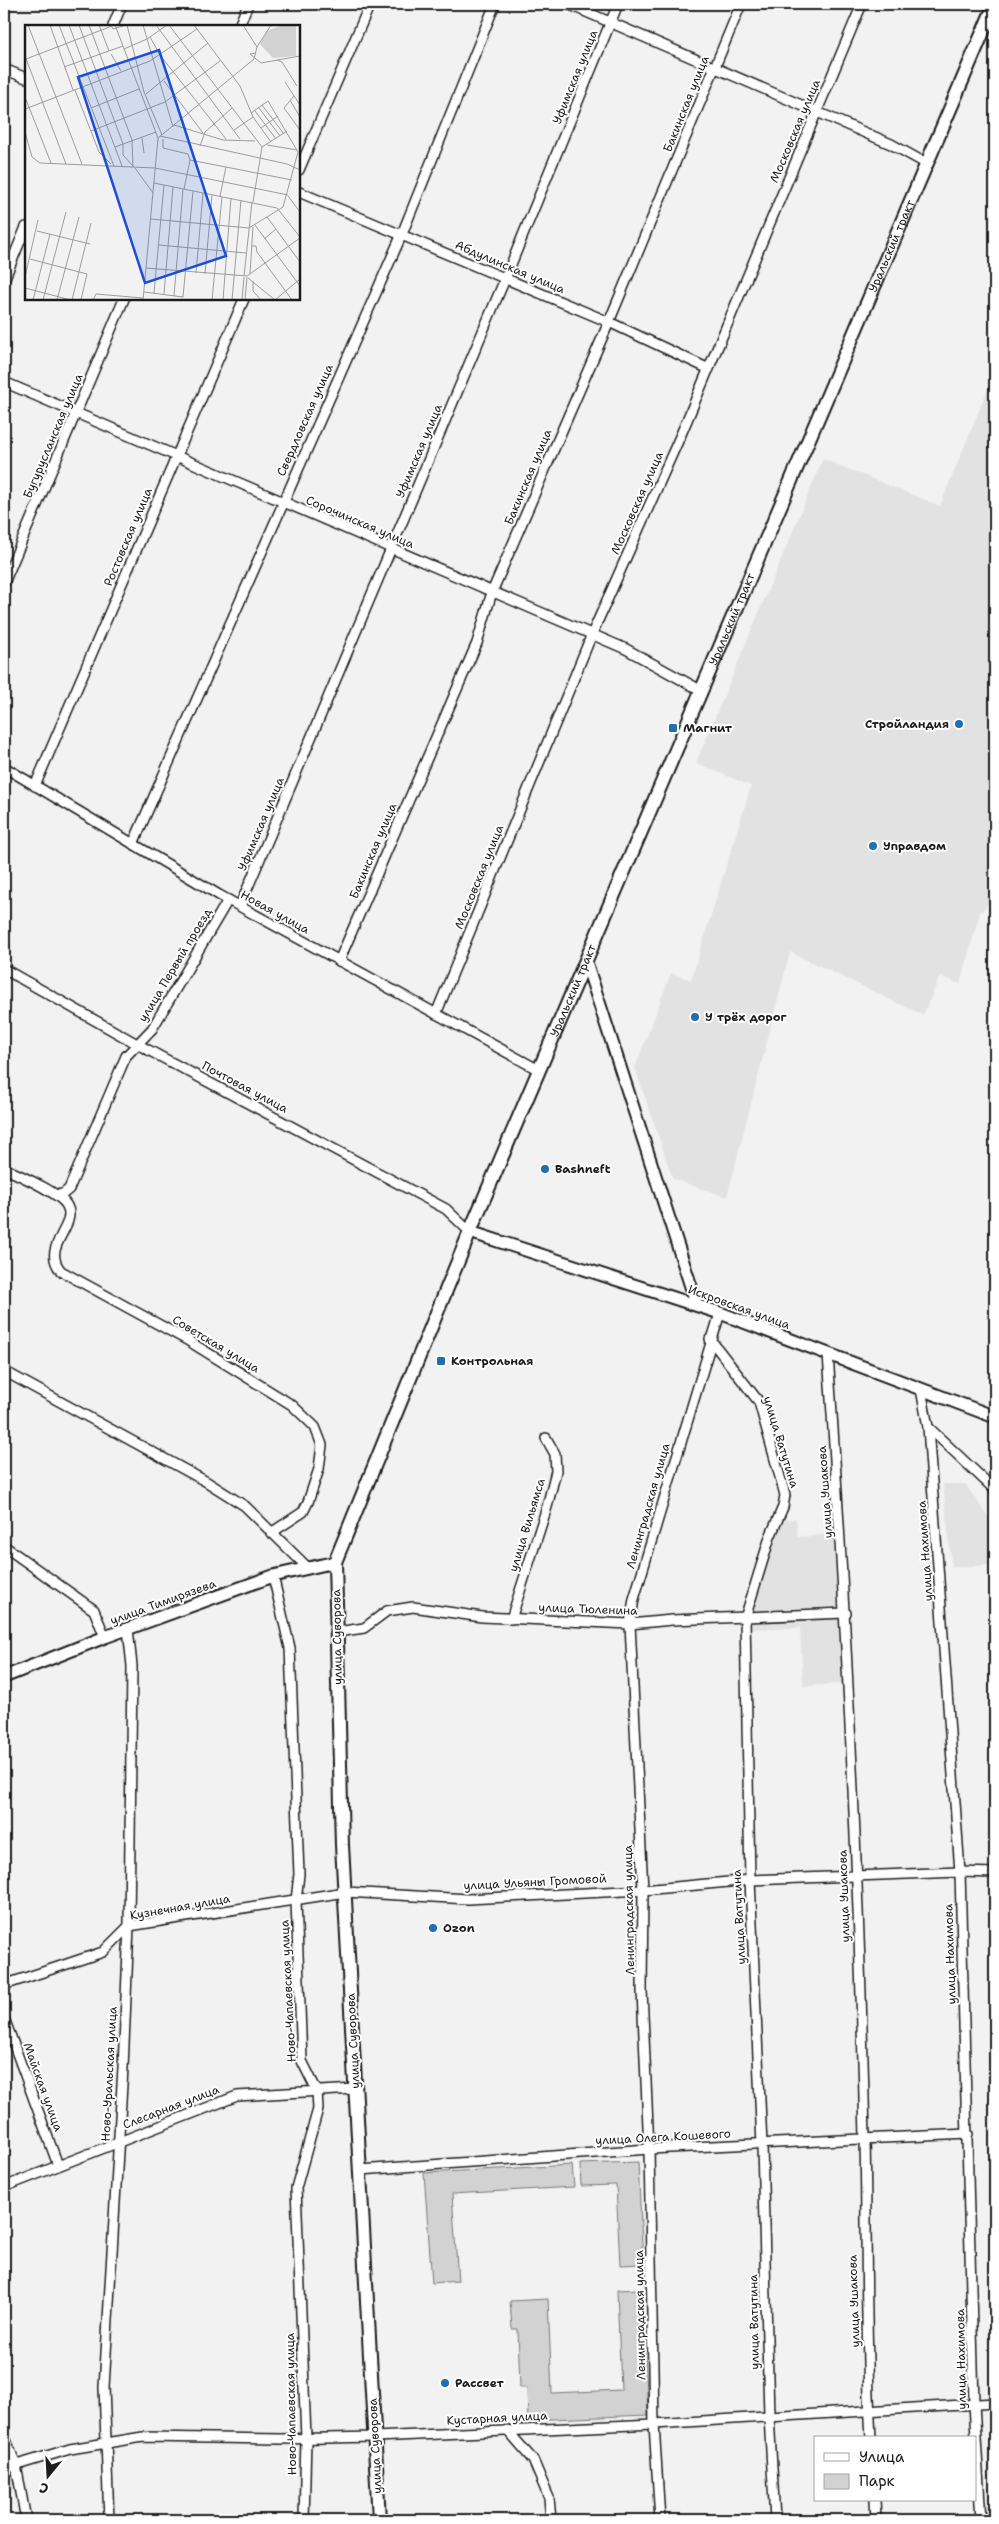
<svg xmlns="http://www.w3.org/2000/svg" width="999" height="2524" font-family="'Shantell Sans',sans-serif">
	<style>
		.built { fill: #e2e2e2 }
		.green { fill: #d2d2d2; stroke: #777 }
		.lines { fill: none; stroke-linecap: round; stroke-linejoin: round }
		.minor-casing { stroke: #1c1c1c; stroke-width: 12 }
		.secondary-casing { stroke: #1c1c1c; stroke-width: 15 }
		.primary-casing { stroke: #1c1c1c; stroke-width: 16 }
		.minor { stroke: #fff; stroke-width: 9 }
		.secondary { stroke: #fff; stroke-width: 11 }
		.primary { stroke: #fff; stroke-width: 12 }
		.poi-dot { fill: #1f6fb2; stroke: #fff; stroke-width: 2 }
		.labels { text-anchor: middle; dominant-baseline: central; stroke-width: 4; stroke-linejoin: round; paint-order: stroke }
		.street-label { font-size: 12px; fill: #1c1c1c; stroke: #fff }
		.poi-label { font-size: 12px; font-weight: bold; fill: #1c1c1c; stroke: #fff; text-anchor: start }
		.inset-road { fill: none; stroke: #9c9c9c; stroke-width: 1 }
		.view { fill: #1d4ed8; fill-opacity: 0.15; stroke: #1d4ed8; stroke-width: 2.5 }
		.inset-edge { fill: none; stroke: #1c1c1c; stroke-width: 2.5 }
	</style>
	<rect width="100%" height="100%" fill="#f2f2f2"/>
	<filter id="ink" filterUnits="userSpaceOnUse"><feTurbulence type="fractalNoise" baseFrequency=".02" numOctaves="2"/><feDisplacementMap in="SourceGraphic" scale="10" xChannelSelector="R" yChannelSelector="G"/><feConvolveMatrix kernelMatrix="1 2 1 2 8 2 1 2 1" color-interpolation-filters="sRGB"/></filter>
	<g filter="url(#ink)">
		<!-- built -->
		<g class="built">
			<path d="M989 386 995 389V894L980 913 960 984 940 976 923 1015 790 952 727 1197 673 1179 635 1068 671 973 691 980 751 786 696 763 823 459 940 506Z"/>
			<path d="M943 1484H965L995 1526V1605L992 1565 952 1567Z"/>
			<path d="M796 1518 798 1537 834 1534 843 1684 803 1686 800 1628 750 1629 749 1619 782 1521Z"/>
		</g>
		<!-- green -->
		<g class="green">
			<path d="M638 2162 643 2264 620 2265 616 2185 581 2186 580 2164Z"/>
			<path d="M572 2165 574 2187 452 2194 458 2281 432 2283 424 2173Z"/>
			<path d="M642 2289 648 2415 528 2420 527 2388H520L518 2329H512L510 2301 548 2299 552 2393 621 2390 617 2290Z"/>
		</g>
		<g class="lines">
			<!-- minor casing -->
			<g class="minor-casing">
				<g id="minor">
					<path d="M568 4 891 144 927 164"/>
					<path d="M113 26 122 4"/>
					<path d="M239 26 248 4"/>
					<path d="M4 69 26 78"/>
					<path d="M299 170 370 4"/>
					<path d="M299 192 609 322 709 369"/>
					<path d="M4 280 26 227"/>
					<path d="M4 382 626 649 702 691"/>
					<path d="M4 583 124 299"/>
					<path d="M4 767 219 895 539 1070"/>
					<path d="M35 786 244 299"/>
					<path d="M133 844 402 234 495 4"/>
					<path d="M240 906 505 279 618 4"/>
					<path d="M339 961 477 643 492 592 609 322 741 4"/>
					<path d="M4 969 137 1044 446 1209 470 1232"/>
					<path d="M436 1014 592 634 682 432 862 4"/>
					<path d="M4 1168C18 1175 60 1192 67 1206 78 1226 40 1247 61 1271L187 1340 292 1405 315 1427 322 1445 319 1469 308 1502 303 1512 271 1533"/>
					<path d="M56 1195 63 1194 69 1189 126 1056 152 1029 228 900"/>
					<path d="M710 1339 759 1402 785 1495 783 1507 770 1537 745 1618 750 1880 762 2145 769 2416 775 2520"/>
					<path d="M828 1354C846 1615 859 1877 865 2138 867 2238 865 2338 871 2438"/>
					<path d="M4 1371 207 1482 245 1506 307 1567"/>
					<path d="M921 1389 928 1427 960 1872 974 2404 981 2520"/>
					<path d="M928 1427 995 1490"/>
					<path d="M4 1546 94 1610 105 1637"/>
					<path d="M273 1576 290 1648 299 1874 296 1901 302 2061 317 2091 318 2109 296 2188 306 2438 304 2520"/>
					<path d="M511 1619 547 1507 556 1471 555 1454 546 1438"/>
					<path d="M337 1632 364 1628 387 1611 413 1607 482 1617 630 1624 672 1620 846 1613"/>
					<path d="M4 1985 103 1952 129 1926 345 1892 468 1899 643 1890 750 1880 960 1872 995 1873"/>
					<path d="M4 2018 58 2165"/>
					<path d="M360 2170 649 2149 968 2134"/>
					<path d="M4 2187 237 2096 355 2089"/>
					<path d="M507 2430 533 2460 549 2498 551 2520"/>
					<path d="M4 2435 16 2465 26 2520"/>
					<path d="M4 2469 70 2449 143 2437 280 2439 375 2437 654 2424 995 2403"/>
					<path d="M875 2500 876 2520"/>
					<path d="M109 2520 104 2387 123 2068 129 1926 132 1666 128 1629"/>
					<path d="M660 2520 654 2424 649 2149 642 1991 643 1890 630 1624 634 1599 720 1313"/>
				</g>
			</g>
			<!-- secondary casing -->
			<g class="secondary-casing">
				<g id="secondary">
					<path d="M586 962 697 1305"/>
					<path d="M470 1232 720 1313 995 1417"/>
					<path d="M4 1677 105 1637 273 1576 335 1562"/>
				</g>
			</g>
			<!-- primary casing -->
			<g class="primary-casing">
				<g id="primary">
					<path id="s1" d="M379 2520 342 1845 335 1562 474 1222 995 4"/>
				</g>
			</g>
			<!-- minor -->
			<use href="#minor" class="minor"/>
			<!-- secondary -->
			<use href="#secondary" class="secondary"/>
			<!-- primary -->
			<use href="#primary" class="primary"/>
		</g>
	</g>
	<!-- markers -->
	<g class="poi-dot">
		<circle cx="959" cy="724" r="5"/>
		<rect x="668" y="723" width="10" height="10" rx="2.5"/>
		<circle cx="873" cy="846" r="5"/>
		<circle cx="695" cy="1017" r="5"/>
		<circle cx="545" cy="1169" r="5"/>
		<rect x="436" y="1356" width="10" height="10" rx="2.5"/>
		<circle cx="433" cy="1928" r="5"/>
		<circle cx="445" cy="2383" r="5"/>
	</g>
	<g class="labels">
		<!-- street labels -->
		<g class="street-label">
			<text transform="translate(575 77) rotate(-68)">Уфимская улица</text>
			<text transform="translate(686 104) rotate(-68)">Бакинская улица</text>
			<text transform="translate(795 131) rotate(-67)">Московская улица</text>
			<text stroke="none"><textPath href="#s1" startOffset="2388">Уральский тракт</textPath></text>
			<text transform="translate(510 267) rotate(23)">Абдулинская улица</text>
			<text transform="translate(305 420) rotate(-66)">Свердловская улица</text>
			<text transform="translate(53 436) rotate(-67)">Бугурусланская улица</text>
			<text transform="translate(419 451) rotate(-67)">Уфимская улица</text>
			<text transform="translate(528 477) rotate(-67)">Бакинская улица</text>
			<text transform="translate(637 503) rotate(-66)">Московская улица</text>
			<text transform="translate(360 522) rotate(23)">Сорочинская улица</text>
			<text transform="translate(128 537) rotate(-67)">Ростовская улица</text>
			<text stroke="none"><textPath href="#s1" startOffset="1982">Уральский тракт</textPath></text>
			<text transform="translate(261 824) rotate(-67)">Уфимская улица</text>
			<text transform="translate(373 851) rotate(-67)">Бакинская улица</text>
			<text transform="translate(479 877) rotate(-68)">Московская улица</text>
			<text transform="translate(275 912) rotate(29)">Новая улица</text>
			<text transform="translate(175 965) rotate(-59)">улица Первый проезд</text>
			<text stroke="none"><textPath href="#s1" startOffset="1578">Уральский тракт</textPath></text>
			<text transform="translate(245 1087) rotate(28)">Почтовая улица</text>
			<text transform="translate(739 1307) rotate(20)">Искровская улица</text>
			<text transform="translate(216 1344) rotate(31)">Советская улица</text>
			<text transform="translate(781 1442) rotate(73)">улица Ватутина</text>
			<text transform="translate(825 1492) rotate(-94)">улица Ушакова</text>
			<text transform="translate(648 1506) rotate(-74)">Ленинградская улица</text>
			<text transform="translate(527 1525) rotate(-73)">улица Вильямса</text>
			<text transform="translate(925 1551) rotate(-94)">улица Нахимова</text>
			<text transform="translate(163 1602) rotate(-20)">улица Тимирязева</text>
			<text transform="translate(588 1609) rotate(2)">улица Тюленина</text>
			<text transform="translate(337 1637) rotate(-91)">улица Суворова</text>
			<text transform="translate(535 1882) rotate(-3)">улица Ульяны Громовой</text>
			<text transform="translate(844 1896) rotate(-92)">улица Ушакова</text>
			<text transform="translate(180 1907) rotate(-10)">Кузнечная улица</text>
			<text transform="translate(629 1910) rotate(-91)">Ленинградская улица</text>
			<text transform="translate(739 1917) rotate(-93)">улица Ватутина</text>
			<text transform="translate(950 1954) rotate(-92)">улица Нахимова</text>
			<text transform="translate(288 1991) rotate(-93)">Ново-Чапаевская улица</text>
			<text transform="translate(353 2041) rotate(-93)">улица Суворова</text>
			<text transform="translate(109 2074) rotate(-87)">Ново-Уральская улица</text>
			<text transform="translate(43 2087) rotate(70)">Майская улица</text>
			<text transform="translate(171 2107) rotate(-21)">Слесарная улица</text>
			<text transform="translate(663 2137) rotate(-3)">улица Олега Кошевого</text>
			<text transform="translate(854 2301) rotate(-92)">улица Ушакова</text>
			<text transform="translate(640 2315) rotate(-91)">Ленинградская улица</text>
			<text transform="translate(754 2322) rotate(-91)">улица Ватутина</text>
			<text transform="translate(961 2359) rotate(-91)">улица Нахимова</text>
			<text transform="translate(291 2404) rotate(-91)">Ново-Чапаевская улица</text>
			<text transform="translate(497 2418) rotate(-3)">Кустарная улица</text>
			<text transform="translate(375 2446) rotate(-93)">улица Суворова</text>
		</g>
		<!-- poi labels -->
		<g class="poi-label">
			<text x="949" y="724" text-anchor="end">Стройландия</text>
			<text x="683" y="728">Магнит</text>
			<text x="883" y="846">Управдом</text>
			<text x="705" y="1017">У трёх дорог</text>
			<text x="555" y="1169">Bashneft</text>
			<text x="451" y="1361">Контрольная</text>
			<text x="443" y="1928">Ozon</text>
			<text x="455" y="2383">Рассвет</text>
		</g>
	</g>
	<!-- overview -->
	<g transform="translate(25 25)">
		<rect width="275" height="275" fill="#f2f2f2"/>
		<path d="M258 0H271V31L248 33 235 19 242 6Z" fill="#d2d2d2"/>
		<path class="inset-road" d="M3 0 57 139M25 0 48 65M34 0 89 141M44 0 97 141M54 0 98 119V130L108 141M64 0 107 115 108 142M74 0 84 26M86 0 88 4 101 0M90 0 133 113 118 275M102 0 119 67 137 110M118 0 148 102M131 0 215 114M144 0 237 122M169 0 215 61 228 92 246 117M125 12 135 30 201 114M232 22 246 0M99 24 122 14 142 0M231 28 225 29 236 38 275 31M86 29 96 46M0 31 41 139M1 34 87 1M252 35 257 37 272 61M39 42 98 21M139 56 178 108M260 57 275 80M50 65 74 127 86 139M121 69 183 18M269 71 259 83 275 105M0 72 26 138M265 75 275 92M237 80 259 109M66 83 114 64M234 83 255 111M0 84 125 36 172 4M230 86 251 114M149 100 198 115 230 116M236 103 253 91M209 105 228 92M66 106 140 77 195 36M0 107 7 132 15 138 130 143M135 111 262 139 275 145M117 113 119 128M133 113 229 34 232 22 218 0M138 114V123L163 129 165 135M242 120 272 125M175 121 180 107 207 83M90 122 131 107M237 122 262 106M165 135 267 155M110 143 128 168M130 143 263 170M129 158 252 183 275 212M159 164 165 135M195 171 201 142M263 171 275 187M228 177 237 122M242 192 275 237M126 194 224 203 258 182 273 127 243 76 226 88M230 200 275 261M12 206 65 219M239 214 251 204M134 220 221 228M227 221H231L232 227 267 275M5 234 62 249 56 275M121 243 222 251M171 248 178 168M180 249 187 170M225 249 228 202M219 251 227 177M222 251 275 213M0 252 13 195M223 253 250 275M228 256V266L236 275M0 263 46 275M119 267 158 272 168 166M129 268 139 160M139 269 148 162M149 271 158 164M8 275 25 209M18 275 41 187M32 275 54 192M47 275 66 198M68 275 71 269 118 273M187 275 197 172M198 275 206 173M207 275 216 175M217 275 219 252M220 275 222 252M250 275 275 254"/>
		<path class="view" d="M134 25 201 231 120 258 53 52Z"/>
		<rect width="275" height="275" class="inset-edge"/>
	</g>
	<!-- margin -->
	<rect width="999" height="2524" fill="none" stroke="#fff" stroke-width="20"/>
	<rect x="10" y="10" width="979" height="2504" fill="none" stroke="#1c1c1c" stroke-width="2" filter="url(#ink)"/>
	<!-- legend -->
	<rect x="814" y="2436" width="162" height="65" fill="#ffffff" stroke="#a4a4a4"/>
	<rect x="824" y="2453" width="25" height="8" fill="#ffffff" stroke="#a4a4a4"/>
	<text x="859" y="2462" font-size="15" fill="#1c1c1c">Улица</text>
	<rect x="824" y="2474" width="25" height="15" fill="#d2d2d2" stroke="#a4a4a4"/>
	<text x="859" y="2486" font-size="15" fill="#1c1c1c">Парк</text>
	<!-- north arrow -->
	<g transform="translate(48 2476) rotate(198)" stroke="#ffffff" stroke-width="4" paint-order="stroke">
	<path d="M0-4L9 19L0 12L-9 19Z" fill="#1c1c1c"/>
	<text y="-8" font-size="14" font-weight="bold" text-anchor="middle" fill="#1c1c1c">С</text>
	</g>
</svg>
